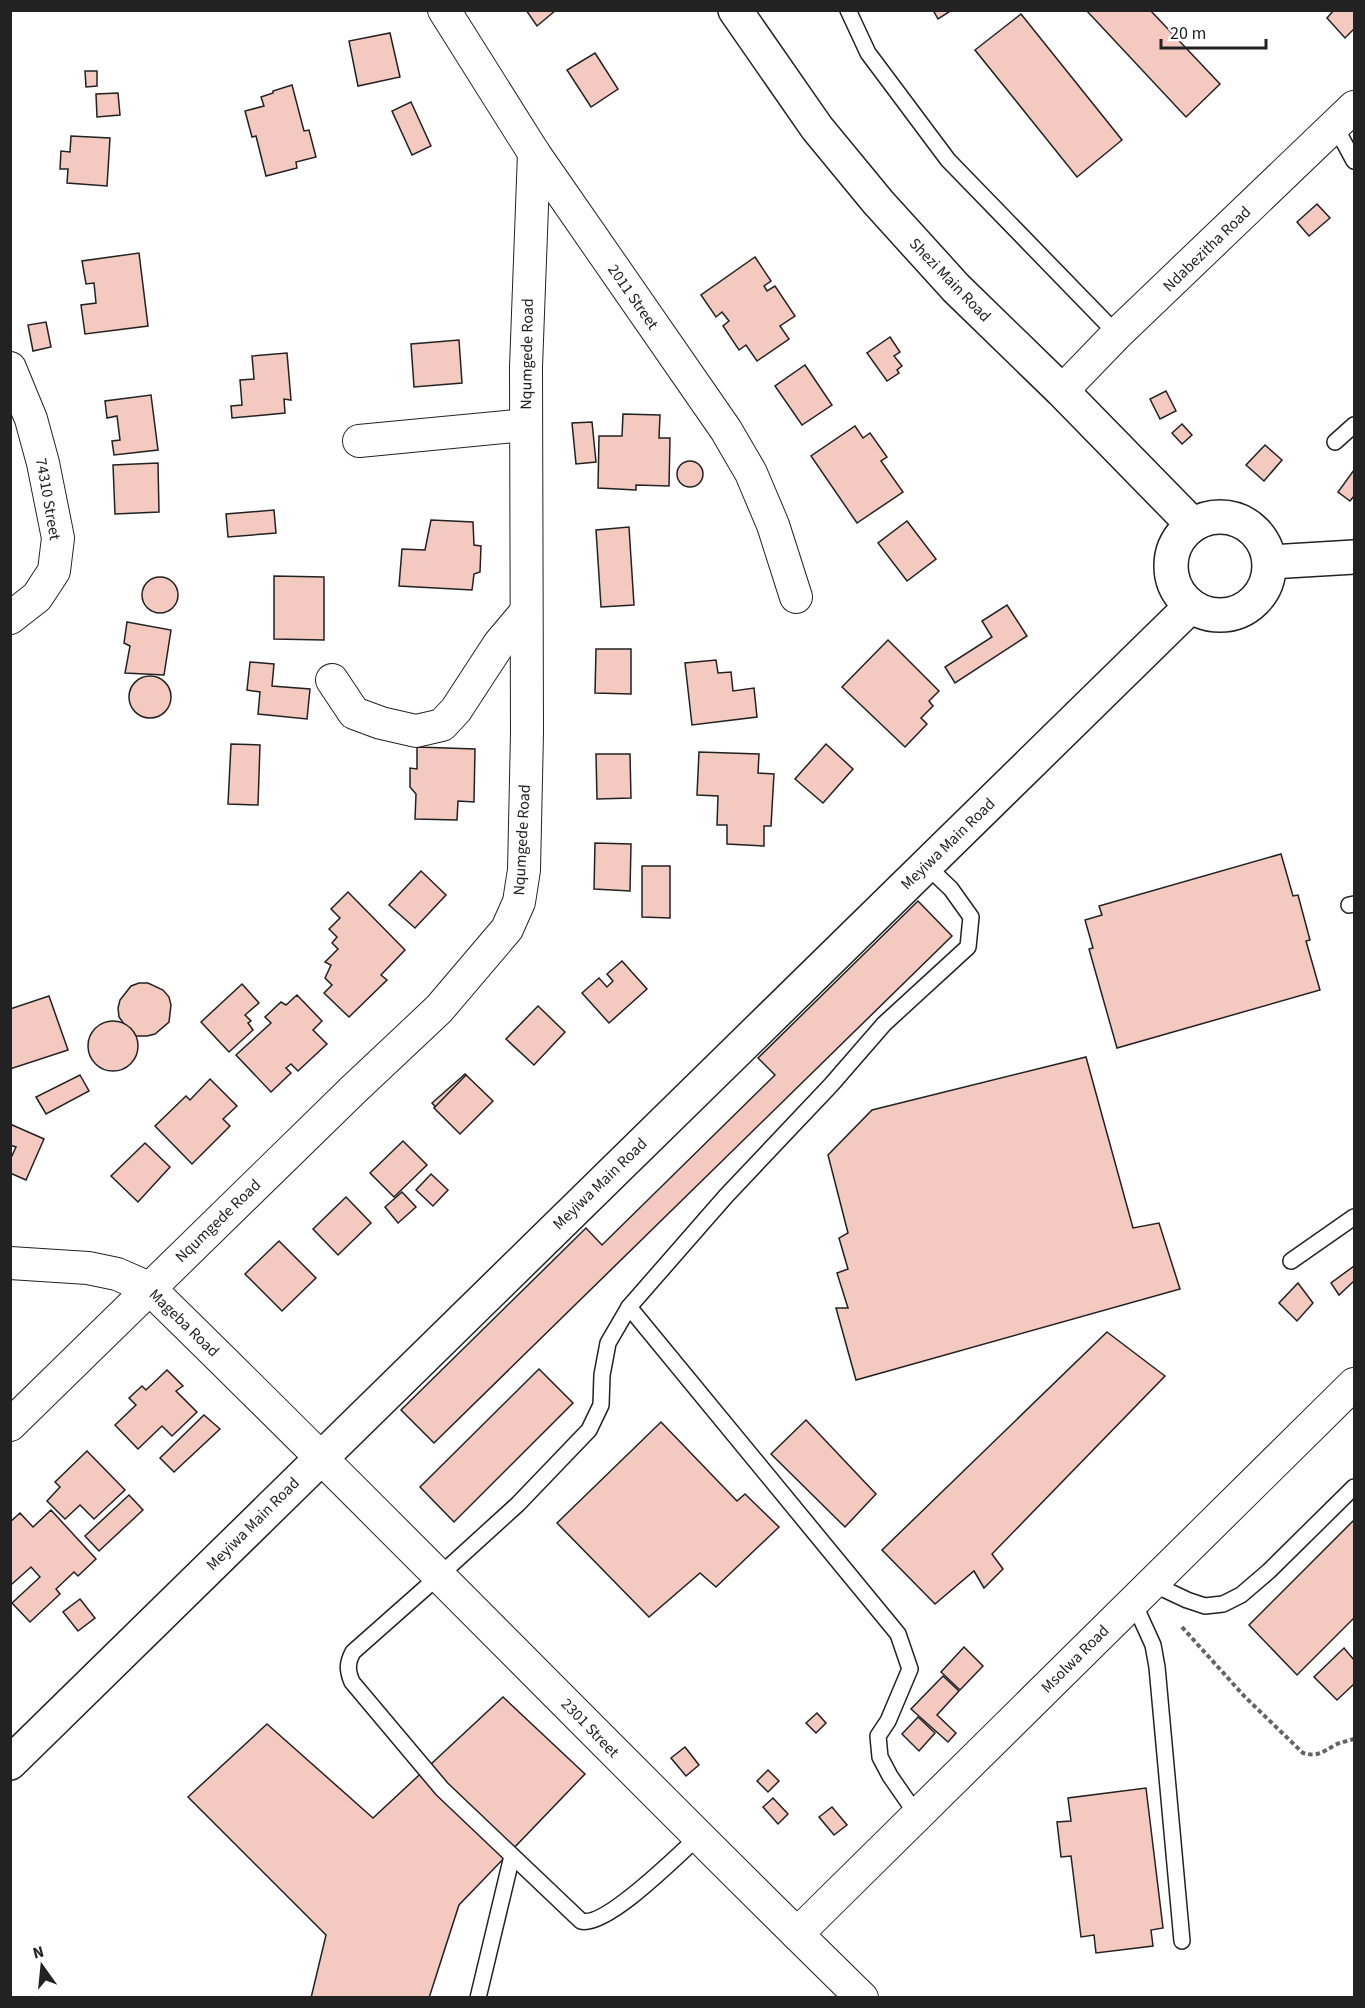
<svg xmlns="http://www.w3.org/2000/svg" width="1365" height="2008" font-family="'Source Sans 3',sans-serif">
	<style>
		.building { fill: #f3c9c0; stroke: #222; stroke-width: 1.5 }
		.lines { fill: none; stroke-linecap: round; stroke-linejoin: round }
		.lane-casing { stroke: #222; stroke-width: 18 }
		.street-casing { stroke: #222; stroke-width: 34 }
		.secondary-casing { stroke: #222; stroke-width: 36 }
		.path { stroke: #646464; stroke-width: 4; stroke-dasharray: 4.5 3; stroke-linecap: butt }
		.lane { stroke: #fff; stroke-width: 15 }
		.street { stroke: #fff; stroke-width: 32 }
		.secondary { stroke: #fff; stroke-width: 33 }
		.labels { text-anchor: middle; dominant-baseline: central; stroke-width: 4.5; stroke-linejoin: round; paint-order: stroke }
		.street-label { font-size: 16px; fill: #222; stroke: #fff }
	</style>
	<rect width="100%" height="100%" fill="#fff"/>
	<!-- building -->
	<g class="building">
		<path d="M526 10H556L537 26Z"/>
		<path d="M933 10H952L938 19Z"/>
		<path d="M1086 10H1150L1220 84 1186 117Z"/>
		<path d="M1334 10H1354V29L1345 38 1327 18Z"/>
		<path d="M1021 14 1122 140 1077 177 975 50Z"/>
		<path d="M390 33 400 77 358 86 349 41Z"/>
		<path d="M595 53 618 89 591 107 567 70Z"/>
		<path d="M85 71H97V86L86 87Z"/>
		<path d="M292 85 304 131 309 130 316 157 296 162 297 168 266 176 256 136 252 137 245 111 264 106 261 97 273 93V91Z"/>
		<path d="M118 93 120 115 97 117 96 94Z"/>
		<path d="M411 102 431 146 412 155 392 111Z"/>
		<path d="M71 136 110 138 107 186 67 183 68 169H60L61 151 70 152Z"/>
		<path d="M1317 204 1330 218 1309 236 1297 222Z"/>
		<path d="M139 253 148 326 85 334 81 305 96 303 94 283 86 284 82 261Z"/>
		<path d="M755 257 771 281 764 286 767 291 775 286 795 316 780 326 789 339 757 361 746 345 739 350 723 326 729 321 722 312 716 317 701 295Z"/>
		<path d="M46 322 51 347 33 351 28 325Z"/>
		<path d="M890 337 900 352 894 356 902 366 897 370 899 373 887 381 867 353Z"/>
		<path d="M459 340 462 383 414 387 411 344Z"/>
		<path d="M287 353 291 400 284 399 285 413 232 418 231 406 242 405 240 380 254 379 252 356Z"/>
		<path d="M805 365 832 405 802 425 775 386Z"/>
		<path d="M1166 391 1176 411 1160 419 1150 399Z"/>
		<path d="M151 395 158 450 114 455 112 441 120 440 117 416 107 418 105 401Z"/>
		<path d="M623 414 660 415 659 438H670L669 486 636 485V490L598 488 599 436H622Z"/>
		<path d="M592 422 596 462 576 464 572 423Z"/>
		<path d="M1182 424 1192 435 1182 444 1172 433Z"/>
		<path d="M855 426 863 438 870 433 887 457 881 461 903 492 857 523 811 456Z"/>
		<path d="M1265 445 1282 460 1264 481 1246 465Z"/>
		<circle cx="690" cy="474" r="13"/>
		<path d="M158 463 159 512 115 514 113 465Z"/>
		<path d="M1354 470V496L1350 501 1338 492Z"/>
		<path d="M274 510 276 533 228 537 226 514Z"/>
		<path d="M431 520 473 522 474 545 481 546 480 572 474 574 472 590 399 586 402 549 425 550Z"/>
		<path d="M907 521 936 559 907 581 878 543Z"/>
		<path d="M629 527 634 605 601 607 596 530Z"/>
		<path d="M274 576 324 577V640L274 639Z"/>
		<circle cx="160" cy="595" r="18"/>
		<path d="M1007 605 1027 636 955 683 945 667 992 637 982 621Z"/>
		<path d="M127 622 171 630 164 675 125 673 130 646 124 643Z"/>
		<path d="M888 640 939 691 929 701 933 706 921 718 927 724 905 747 842 687Z"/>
		<path d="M596 649H631V694L595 693Z"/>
		<path d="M716 660 718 673 731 672 733 691 754 688 757 717 692 725 685 663Z"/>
		<path d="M250 662 274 664 272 686 310 689 307 719 258 714 260 692 247 690Z"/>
		<circle cx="150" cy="697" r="21"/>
		<path d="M231 744 260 745 258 805 228 804Z"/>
		<path d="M826 744 853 769 823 803 795 779Z"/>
		<path d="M417 747 475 749 474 802 458 801 457 820 415 819 416 794 410 787V768L417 769Z"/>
		<path d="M699 752 759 754 758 773 774 774 771 826H764V846L727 844V825H717L718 796 697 795Z"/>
		<path d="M596 754H630L631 798 597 799Z"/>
		<path d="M595 843 631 844 630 891 594 889Z"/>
		<path d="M1281 854 1293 896 1298 895 1310 940 1306 941 1320 990 1117 1048 1089 949 1093 948 1085 920 1102 915 1099 906Z"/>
		<path d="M642 866H670V918L642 917Z"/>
		<path d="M421 871 446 895 415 928 389 905Z"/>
		<path d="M348 892 405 950 381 975 387 980 349 1017 324 993 332 985 325 978 331 965 325 962 338 949 332 943 337 937 329 929 340 918 331 909Z"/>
		<path d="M918 901 952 936 434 1443 401 1410 586 1228 602 1245 775 1075 758 1058Z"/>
		<path d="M622 961 647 989 609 1023 582 993 599 978 607 987 613 981 607 974Z"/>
		<path d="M139 983H148L163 990 169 997 171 1005 169 1022 155 1034 147 1036H136L129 1031 119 1017 118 1008 120 1000 131 986Z"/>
		<path d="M242 984 259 1003 245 1015 251 1021 248 1023 253 1030 229 1052 201 1022Z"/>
		<path d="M297 995 322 1021 313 1030 327 1044 298 1071 291 1064 286 1068 291 1073 271 1092 236 1055 271 1023 265 1017 281 1002 286 1005Z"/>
		<path d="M49 996 68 1050 10 1069V1009Z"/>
		<path d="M538 1006 565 1032 534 1065 506 1039Z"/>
		<circle cx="113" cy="1046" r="25"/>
		<path d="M1086 1057 1133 1228 1159 1223 1180 1289 856 1380 836 1308H848L837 1273 848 1269 839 1238 848 1233 828 1155 872 1110Z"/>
		<path d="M465 1074 490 1102 458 1131 432 1103Z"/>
		<path d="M80 1075 89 1091 46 1114 36 1097Z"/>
		<path d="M466 1075 493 1101 460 1134 434 1108Z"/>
		<path d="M210 1079 237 1106 223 1119 230 1126 192 1164 155 1126 186 1096 190 1100Z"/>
		<path d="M10 1124 44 1139 26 1180 10 1173V1160L16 1147 10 1145Z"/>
		<path d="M403 1141 427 1165 394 1197 370 1173Z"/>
		<path d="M145 1143 170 1167 138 1202 111 1176Z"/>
		<path d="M431 1174 448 1190 433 1206 416 1190Z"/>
		<path d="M402 1192 416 1207 398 1223 385 1207Z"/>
		<path d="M346 1197 371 1223 338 1255 313 1229Z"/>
		<path d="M279 1241 316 1278 282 1311 245 1274Z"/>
		<path d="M1354 1266V1281L1339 1295 1331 1283Z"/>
		<path d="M1298 1283 1313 1303 1297 1321 1279 1303Z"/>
		<path d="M1107 1332 1165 1376 992 1554 1003 1569 984 1588 974 1571 935 1604 882 1550Z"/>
		<path d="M539 1369 573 1403 454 1522 420 1487Z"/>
		<path d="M167 1370 183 1386 176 1391 197 1412 172 1436 162 1426 138 1449 115 1425 136 1405 129 1398 142 1386 146 1390Z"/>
		<path d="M204 1415 220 1429 174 1472 160 1458Z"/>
		<path d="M806 1420 876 1494 845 1527 771 1454Z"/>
		<path d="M661 1422 737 1501 745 1494 779 1527 716 1587 700 1573 649 1617 557 1523Z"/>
		<path d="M87 1451 125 1490 94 1519 80 1505 65 1519 47 1501 60 1487 55 1482Z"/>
		<path d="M129 1495 143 1510 99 1551 85 1536Z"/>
		<path d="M51 1510 96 1559 78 1576 74 1572 56 1589 60 1594 30 1622 12 1603 40 1577 31 1567 12 1584 10 1582V1522L20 1513 33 1527Z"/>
		<path d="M1354 1520V1618L1297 1675 1249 1625Z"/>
		<path d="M80 1599 95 1618 78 1631 63 1612Z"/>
		<path d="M964 1647 983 1666 960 1690 941 1672Z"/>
		<path d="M1344 1648 1354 1660V1684L1337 1700 1314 1677Z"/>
		<path d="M943 1676 959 1691 937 1715 956 1733 948 1742 911 1709Z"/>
		<path d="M503 1697 585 1774 459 1905 429 1998H311L326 1935 188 1797 267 1724 373 1818Z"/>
		<path d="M817 1713 826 1723 816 1733 806 1723Z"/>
		<path d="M918 1717 935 1733 919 1751 902 1734Z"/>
		<path d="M685 1747 699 1765 686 1776 671 1758Z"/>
		<path d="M768 1770 779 1781 768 1792 757 1781Z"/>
		<path d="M1146 1788 1163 1928 1151 1930 1153 1946 1096 1953 1094 1935 1081 1937 1071 1856 1061 1857 1057 1822 1071 1821 1068 1798Z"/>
		<path d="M773 1798 788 1814 778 1824 763 1807Z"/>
		<path d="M832 1807 847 1825 834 1835 819 1817Z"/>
	</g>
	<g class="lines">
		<!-- lane casing -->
		<g class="lane-casing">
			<g id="lane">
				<path d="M848 10 868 53 948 160 1117 334"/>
				<path d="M1335 126 1354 161"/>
				<path d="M1335 442 1354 425"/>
				<path d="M1349 905 1354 904"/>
				<path d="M1291 1261 1354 1217"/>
				<path d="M629 1307 898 1634 910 1669 888 1721 878 1736 880 1757 890 1776 917 1815"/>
				<path d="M1153 1584 1187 1600 1205 1606 1223 1604 1241 1595 1269 1571 1354 1487"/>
				<path d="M1133 1601 1153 1645 1157 1667 1182 1941"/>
				<path d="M698 1837C678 1855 606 1928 581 1921L442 1789 352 1682C347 1670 347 1663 353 1652L440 1575 518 1504 589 1430 601 1405 602 1375 608 1343 629 1307 726 1196 831 1085 884 1024 968 947 971 917 951 889 926 865"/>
				<path d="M478 1998 512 1856"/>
			</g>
		</g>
		<!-- street casing -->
		<g class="street-casing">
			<g id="street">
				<path d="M444 10 534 153 726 430 751 473 773 525 796 597"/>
				<path d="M10 368 31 419 43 463 58 538 54 571 37 597 10 618"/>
				<path d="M1062 391 1117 334 1354 107"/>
				<path d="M359 441 526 425"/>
				<path d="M332 680 354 713 381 723 416 731 442 725 456 710 499 644 526 612"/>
				<path d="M10 1263 88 1268 117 1274 149 1288C389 1522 622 1763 862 1998"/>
				<path d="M10 1425 353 1090 439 1009 507 929 519 902 524 870 527 733 526 367 534 153"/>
				<path d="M797 1934 1354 1384"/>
			</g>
		</g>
		<!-- secondary casing -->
		<g class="secondary-casing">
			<g id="secondary">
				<path d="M735 10 817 128 878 202 956 288 1062 391 1193 525"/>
				<circle cx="1220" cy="566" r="49"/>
				<path d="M1270 562 1354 557"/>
				<path d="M10 1763 1191 606"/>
			</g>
		</g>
		<!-- path -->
		<path class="path" d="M1182 1627 1245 1697 1303 1753C1317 1757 1323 1752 1335 1745 1341 1742 1348 1741 1354 1739"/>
		<!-- lane -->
		<use href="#lane" class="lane"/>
		<!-- street -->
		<use href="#street" class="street"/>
		<!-- secondary -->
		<use href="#secondary" class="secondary"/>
	</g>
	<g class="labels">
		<!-- street labels -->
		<g class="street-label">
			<text transform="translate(1207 249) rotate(-44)">Ndabezitha Road</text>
			<text transform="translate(950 280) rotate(46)">Shezi Main Road</text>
			<text transform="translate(633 297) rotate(55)">2011 Street</text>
			<text transform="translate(527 354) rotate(-89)">Nqumgede Road</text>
			<text transform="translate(48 499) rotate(80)">74310 Street</text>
			<text transform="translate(522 840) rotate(-87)">Nqumgede Road</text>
			<text transform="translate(948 844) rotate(-44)">Meyiwa Main Road</text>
			<text transform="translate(600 1184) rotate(-44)">Meyiwa Main Road</text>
			<text transform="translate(218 1221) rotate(-44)">Nqumgede Road</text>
			<text transform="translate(184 1323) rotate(44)">Mageba Road</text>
			<text transform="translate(253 1524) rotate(-45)">Meyiwa Main Road</text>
			<text transform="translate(1075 1659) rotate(-45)">Msolwa Road</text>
			<text transform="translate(590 1728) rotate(46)">2301 Street</text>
		</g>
	</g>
	<!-- border -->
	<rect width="1365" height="2008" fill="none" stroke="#222222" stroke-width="24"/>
	<!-- north arrow -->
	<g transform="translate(42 1966) rotate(345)" stroke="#ffffff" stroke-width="4.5" paint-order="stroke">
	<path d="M0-4.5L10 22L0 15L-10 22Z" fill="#222222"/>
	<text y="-9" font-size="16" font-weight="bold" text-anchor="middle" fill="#222222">N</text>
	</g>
	<!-- scale -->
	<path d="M1161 39v9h105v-9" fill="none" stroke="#222222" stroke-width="3"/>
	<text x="1170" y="39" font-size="18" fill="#222222" stroke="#ffffff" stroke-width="4.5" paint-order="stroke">20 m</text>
</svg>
